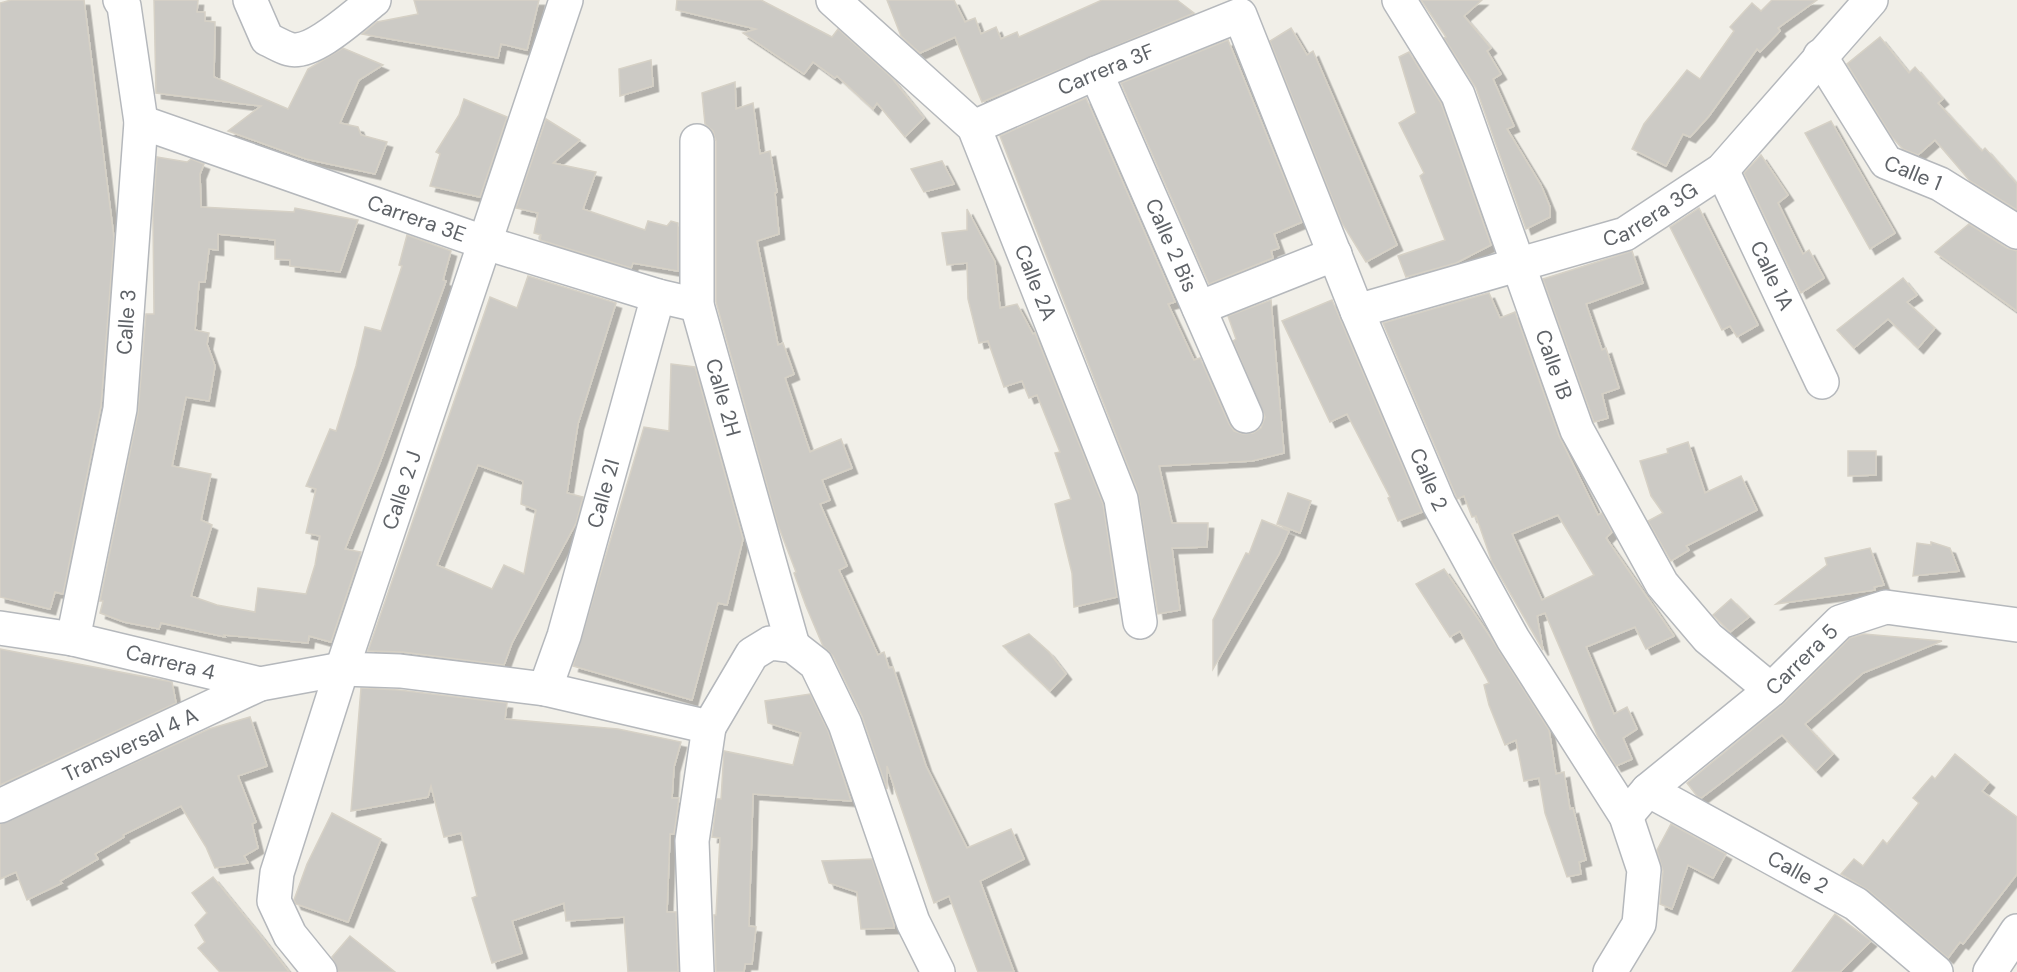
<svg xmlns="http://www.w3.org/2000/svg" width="2017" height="972" font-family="'DM Sans',sans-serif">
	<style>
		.building { fill: #cccac5; stroke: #d6d1c6; stroke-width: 1.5; fill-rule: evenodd; filter: url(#shadow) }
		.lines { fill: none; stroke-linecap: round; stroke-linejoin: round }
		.minor-casing { stroke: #b5b8bc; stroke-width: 36 }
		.minor { stroke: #fff; stroke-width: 33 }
		.labels { text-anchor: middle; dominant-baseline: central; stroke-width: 4.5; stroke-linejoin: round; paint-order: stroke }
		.street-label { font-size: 21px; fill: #5f6368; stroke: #fff }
	</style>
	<defs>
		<filter id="shadow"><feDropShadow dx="5.5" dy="5.5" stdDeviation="0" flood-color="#0004"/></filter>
	</defs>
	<rect width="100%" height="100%" fill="#f1efe8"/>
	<!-- building -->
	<g class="building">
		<path d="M11 0H84L114 238 101 406 63 594 55 592 50 609 0 597V3Z"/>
		<path d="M154 0H198L197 12H205V21L215 22 214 77 288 109 308 69 343 48 383 65 359 80 340 123 358 127 361 135 387 142 375 174 306 159 228 131 261 106 156 93Z"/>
		<path d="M414 0H539L527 50 501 44 498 58 362 34 377 22 418 14Z"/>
		<path d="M677 0H761L832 37 838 29 891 77 924 118 905 137 877 103 873 109 837 76 835 78 813 62 804 74 743 33 756 29 676 10Z"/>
		<path d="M887 0H954L965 22 975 18 981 34 996 27 1001 39 1017 32 1019 37 1102 0H1177L1194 13 982 102 955 37 920 53 901 36Z"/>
		<path d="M1421 0H1482L1464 16 1491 48 1487 51 1501 74 1493 79 1514 126 1507 129 1541 185 1550 207V217L1526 229 1476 88 1444 38 1446 37Z"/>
		<path d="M1772 0H1817L1778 28 1780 31 1760 52 1757 49 1709 116 1690 137 1683 134 1666 166 1632 149 1644 124 1687 70 1700 79 1734 31 1730 27 1752 3 1761 11Z"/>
		<path d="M1291 28 1307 55 1313 51 1397 245 1366 262 1342 223 1270 41Z"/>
		<path d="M1880 37 1909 73 1915 67 1943 99 1938 103 1982 151 1985 148 2017 184V210L1970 181 1935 140 1918 155 1903 149 1892 137 1847 64Z"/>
		<path d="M1228 40 1302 222 1274 234 1279 248 1271 251 1273 258 1209 284 1121 83Z"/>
		<path d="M1409 52 1441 103 1491 245 1456 263 1406 277 1398 256 1445 240 1420 176 1424 173 1399 123 1416 113 1399 57Z"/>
		<path d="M651 60 653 86 620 96 619 69Z"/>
		<path d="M735 82 736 109 753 103 760 154 770 151 777 192 775 193 779 234 757 241 778 345 783 343 794 374 785 378 810 452 841 439 852 468 822 480 830 500 820 504 847 566 839 570 878 655 884 652 889 668 893 667 926 766 967 848 1011 829 1024 859 980 881 1014 972H978L949 896 934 903 887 766V789L862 716 833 656 823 646 806 606 794 573 796 572 778 525 716 302V141L713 131 705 124 702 93Z"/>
		<path d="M1086 98 1175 302 1168 304 1194 360 1200 358 1229 424 1234 431 1243 434 1253 433 1261 428 1265 417 1233 341 1236 339 1228 316 1271 300 1284 453 1252 461 1159 466 1172 523H1208L1207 547 1172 548 1180 610 1158 614 1138 492 1000 136Z"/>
		<path d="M464 99 507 117 480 197 430 186 440 154 436 152 459 115Z"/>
		<path d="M546 119 580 140 553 163 596 172 583 209 645 230 648 221 667 226 671 221 678 223V271L633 263 631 268 540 240 541 235 534 233 538 213 516 208Z"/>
		<path d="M1831 121 1895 233 1870 249 1805 133Z"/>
		<path d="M1761 155 1788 195 1778 203 1803 254 1809 250 1824 278 1801 293 1744 173Z"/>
		<path d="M157 157 187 162 191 159 204 164 200 174 201 207 294 212 295 208 358 220 340 272 290 266V260L275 259V240L218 234V250L209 249 205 282H199L195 330 209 333 207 344 215 366 209 401 186 397 172 466 211 474 201 520 212 525 191 596 217 605 255 612 258 588 306 594 315 565 320 536 306 533 316 489 306 486 330 429 336 431 356 366 365 327 381 331 402 266 399 265 407 235 451 251 443 280 446 281 381 460 345 549 361 552 331 642 309 636 308 643 224 635 225 637 161 623 159 629 124 622 100 613 103 601H100L138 413 146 314H154L153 215Z"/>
		<path d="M942 161 954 184 924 192 911 169Z"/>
		<path d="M1699 208 1758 325 1737 337 1730 326 1722 330 1670 227Z"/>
		<path d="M967 209 995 262 1000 308 1017 304 1033 334 1035 333 1103 504 1117 597 1074 607 1072 573 1055 504 1071 499 1055 453 1060 452 1037 395 1029 398 1022 381 1004 387 988 341 979 343 968 299 967 263 947 265 942 233 967 230Z"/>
		<path d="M1969 224 2007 248 2017 251V311L1935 252Z"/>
		<path d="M1632 251 1643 283 1586 304 1602 350 1606 348 1619 388 1602 394 1608 418 1594 422 1543 279Z"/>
		<path d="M528 276 616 303 578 424 567 493 583 497 576 523 512 643 504 665 402 652 368 651 490 297 517 308ZM478 465 523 481 521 504 536 510 524 574 504 565 492 589 437 565Z"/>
		<path d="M1903 278 1917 295 1907 302 1935 328 1918 348 1888 319 1854 348 1837 330Z"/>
		<path d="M1489 293 1500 318 1515 312 1559 436 1598 515 1602 513 1612 532 1606 538 1674 636 1646 649 1635 627 1586 647 1614 714 1627 707 1637 729 1623 738 1632 759 1616 766 1598 737 1545 613 1537 616 1543 650 1492 562 1476 516 1472 517 1464 496 1457 499 1456 496 1383 323ZM1558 515 1594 575 1542 600 1512 534Z"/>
		<path d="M1332 300 1422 512 1398 521 1388 498 1390 497 1347 414 1330 422 1282 321Z"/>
		<path d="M671 364 695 367 743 539 727 605 718 603 692 700 573 666 644 427 669 431Z"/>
		<path d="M1688 442 1705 493 1741 476 1757 510 1686 546 1689 550 1671 561 1648 521 1663 513 1651 496 1640 461 1668 453 1667 449Z"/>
		<path d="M1848 451H1876V475L1848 476Z"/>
		<path d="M1288 493 1311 501 1300 533 1277 524Z"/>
		<path d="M1262 520 1289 531 1279 554 1213 669V620L1246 553 1249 554Z"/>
		<path d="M1931 542 1950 548 1959 571 1913 576 1917 543 1931 545Z"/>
		<path d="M1870 548 1884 585 1874 587 1875 590 1776 604 1827 565 1825 558Z"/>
		<path d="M1444 569 1489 635 1549 730 1556 774 1564 772 1570 809 1573 808 1586 860 1579 862 1581 874 1567 877 1545 813 1539 778 1524 781 1516 740 1505 745 1489 705 1484 685 1489 683 1475 657 1460 631 1450 637 1416 584Z"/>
		<path d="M1731 599 1749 617 1730 632 1713 615Z"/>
		<path d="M1029 634 1049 652 1066 674 1050 691 1003 646Z"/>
		<path d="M1864 634 1942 641 1863 673 1805 724 1833 754 1816 771 1782 735 1721 783 1701 798 1697 796 1687 783 1783 704 1850 638Z"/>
		<path d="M0 649 172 682 176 703 0 785Z"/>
		<path d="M361 688 399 690 507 703 505 719 618 729 681 742 674 767 672 798H679L674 834H670L667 912H676L678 972H628L624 917 566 921 564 903 512 921 522 953 492 963 472 898 477 896 461 833 444 837 431 786 428 797 351 811Z"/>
		<path d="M810 694 828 731 851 801 753 794 749 926 756 927 752 964H745L744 972H716L714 915H716L720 838 712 837 717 799H721L724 751 793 765 801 733 768 723 765 701Z"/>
		<path d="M250 717 267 766 238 776 256 822 252 824 258 848 244 856 248 863 215 868 206 847 181 806 123 835 124 837 95 854 98 859 60 881 62 883 27 900 16 872 0 879V824L209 729Z"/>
		<path d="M1955 754 1989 782 1982 791 2017 817V874L1963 944 1960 942 1948 958 1868 890 1841 874 1854 859 1863 866 1883 840 1887 844 1919 803 1913 798 1932 776 1935 779Z"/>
		<path d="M332 813 381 839 348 922 296 904 294 900 307 864Z"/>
		<path d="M1671 824 1726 854 1713 878 1688 865 1672 909 1660 904 1663 871 1657 850Z"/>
		<path d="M872 859 894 925V928L861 929 857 892 829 883 822 861Z"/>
		<path d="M213 877 261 936 289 972H220L198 948 205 942 195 925 207 913 192 893Z"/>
		<path d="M1835 914 1871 941 1840 972H1792Z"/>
		<path d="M350 936 395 972H338L332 957Z"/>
	</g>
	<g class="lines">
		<!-- minor casing -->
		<g class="minor-casing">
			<g id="minor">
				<path d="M250 0 267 39C274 42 282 47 289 49 312 56 356 14 374 0"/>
				<path id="s1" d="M833 0 974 127 1121 499 1140 622"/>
				<path id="s2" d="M1399 0 1458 95 1577 430 1662 584 1708 638 1771 690"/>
				<path id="s3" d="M1820 56 1886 162 1940 184 2017 232"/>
				<path id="s4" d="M1096 73 1246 416"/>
				<path id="s5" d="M141 122 486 243 658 296 697 305"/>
				<path id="s6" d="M974 127 1096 73 1240 15 1357 311 1439 504 1513 639 1626 816 1644 870 1639 924 1610 972"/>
				<path id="s7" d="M697 141V305L793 646"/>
				<path id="s8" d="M1722 170 1822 382"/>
				<path d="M1199 308 1335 254"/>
				<path id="s9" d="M1357 311 1625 234 1722 170 1871 0"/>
				<path id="s10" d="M0 628 73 639 260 684 342 669 400 671 545 689 709 727 752 654 770 643 793 646 816 664 845 724 913 922 938 972"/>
				<path id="s11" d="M73 639 120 409 141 122 124 6 120 0"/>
				<path id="s12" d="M545 689 564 636 658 296"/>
				<path id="s13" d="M1648 790 1856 904 1936 972"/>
				<path id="s14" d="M0 806 260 684"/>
				<path id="s15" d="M1626 816 1648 790 1771 690 1840 622 1886 607 2017 625"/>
				<path id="s16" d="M320 972 290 935 274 901 277 873 342 669 566 0"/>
				<path d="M697 972 692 841 709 727"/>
				<path d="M1990 972 2017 931"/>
			</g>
		</g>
		<!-- minor -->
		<use href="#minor" class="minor"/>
	</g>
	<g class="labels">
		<!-- street labels -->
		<g class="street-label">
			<text stroke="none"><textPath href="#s6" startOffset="144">Carrera 3F</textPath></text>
			<text stroke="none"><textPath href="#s3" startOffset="154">Calle 1</textPath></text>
			<text stroke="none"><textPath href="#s9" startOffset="310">Carrera 3G</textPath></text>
			<text stroke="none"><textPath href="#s5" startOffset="292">Carrera 3E</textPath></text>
			<text stroke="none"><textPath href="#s4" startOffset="188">Calle 2 Bis</textPath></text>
			<text stroke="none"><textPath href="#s8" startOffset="117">Calle 1A</textPath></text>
			<text stroke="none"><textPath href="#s1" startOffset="357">Calle 2A</textPath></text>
			<text stroke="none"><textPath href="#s11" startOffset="322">Calle 3</textPath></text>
			<text stroke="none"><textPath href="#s2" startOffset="398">Calle 1B</textPath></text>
			<text stroke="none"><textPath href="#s7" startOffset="260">Calle 2H</textPath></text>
			<text stroke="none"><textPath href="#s6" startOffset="790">Calle 2</textPath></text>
			<text stroke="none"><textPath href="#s16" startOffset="516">Calle 2 J</textPath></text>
			<text stroke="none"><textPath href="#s12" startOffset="204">Calle 2I</textPath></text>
			<text stroke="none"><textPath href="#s15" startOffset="236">Carrera 5</textPath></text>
			<text stroke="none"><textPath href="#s10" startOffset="174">Carrera 4</textPath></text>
			<text stroke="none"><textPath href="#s14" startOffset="144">Transversal 4 A</textPath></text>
			<text stroke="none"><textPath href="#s13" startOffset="171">Calle 2</textPath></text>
		</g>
	</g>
</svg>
